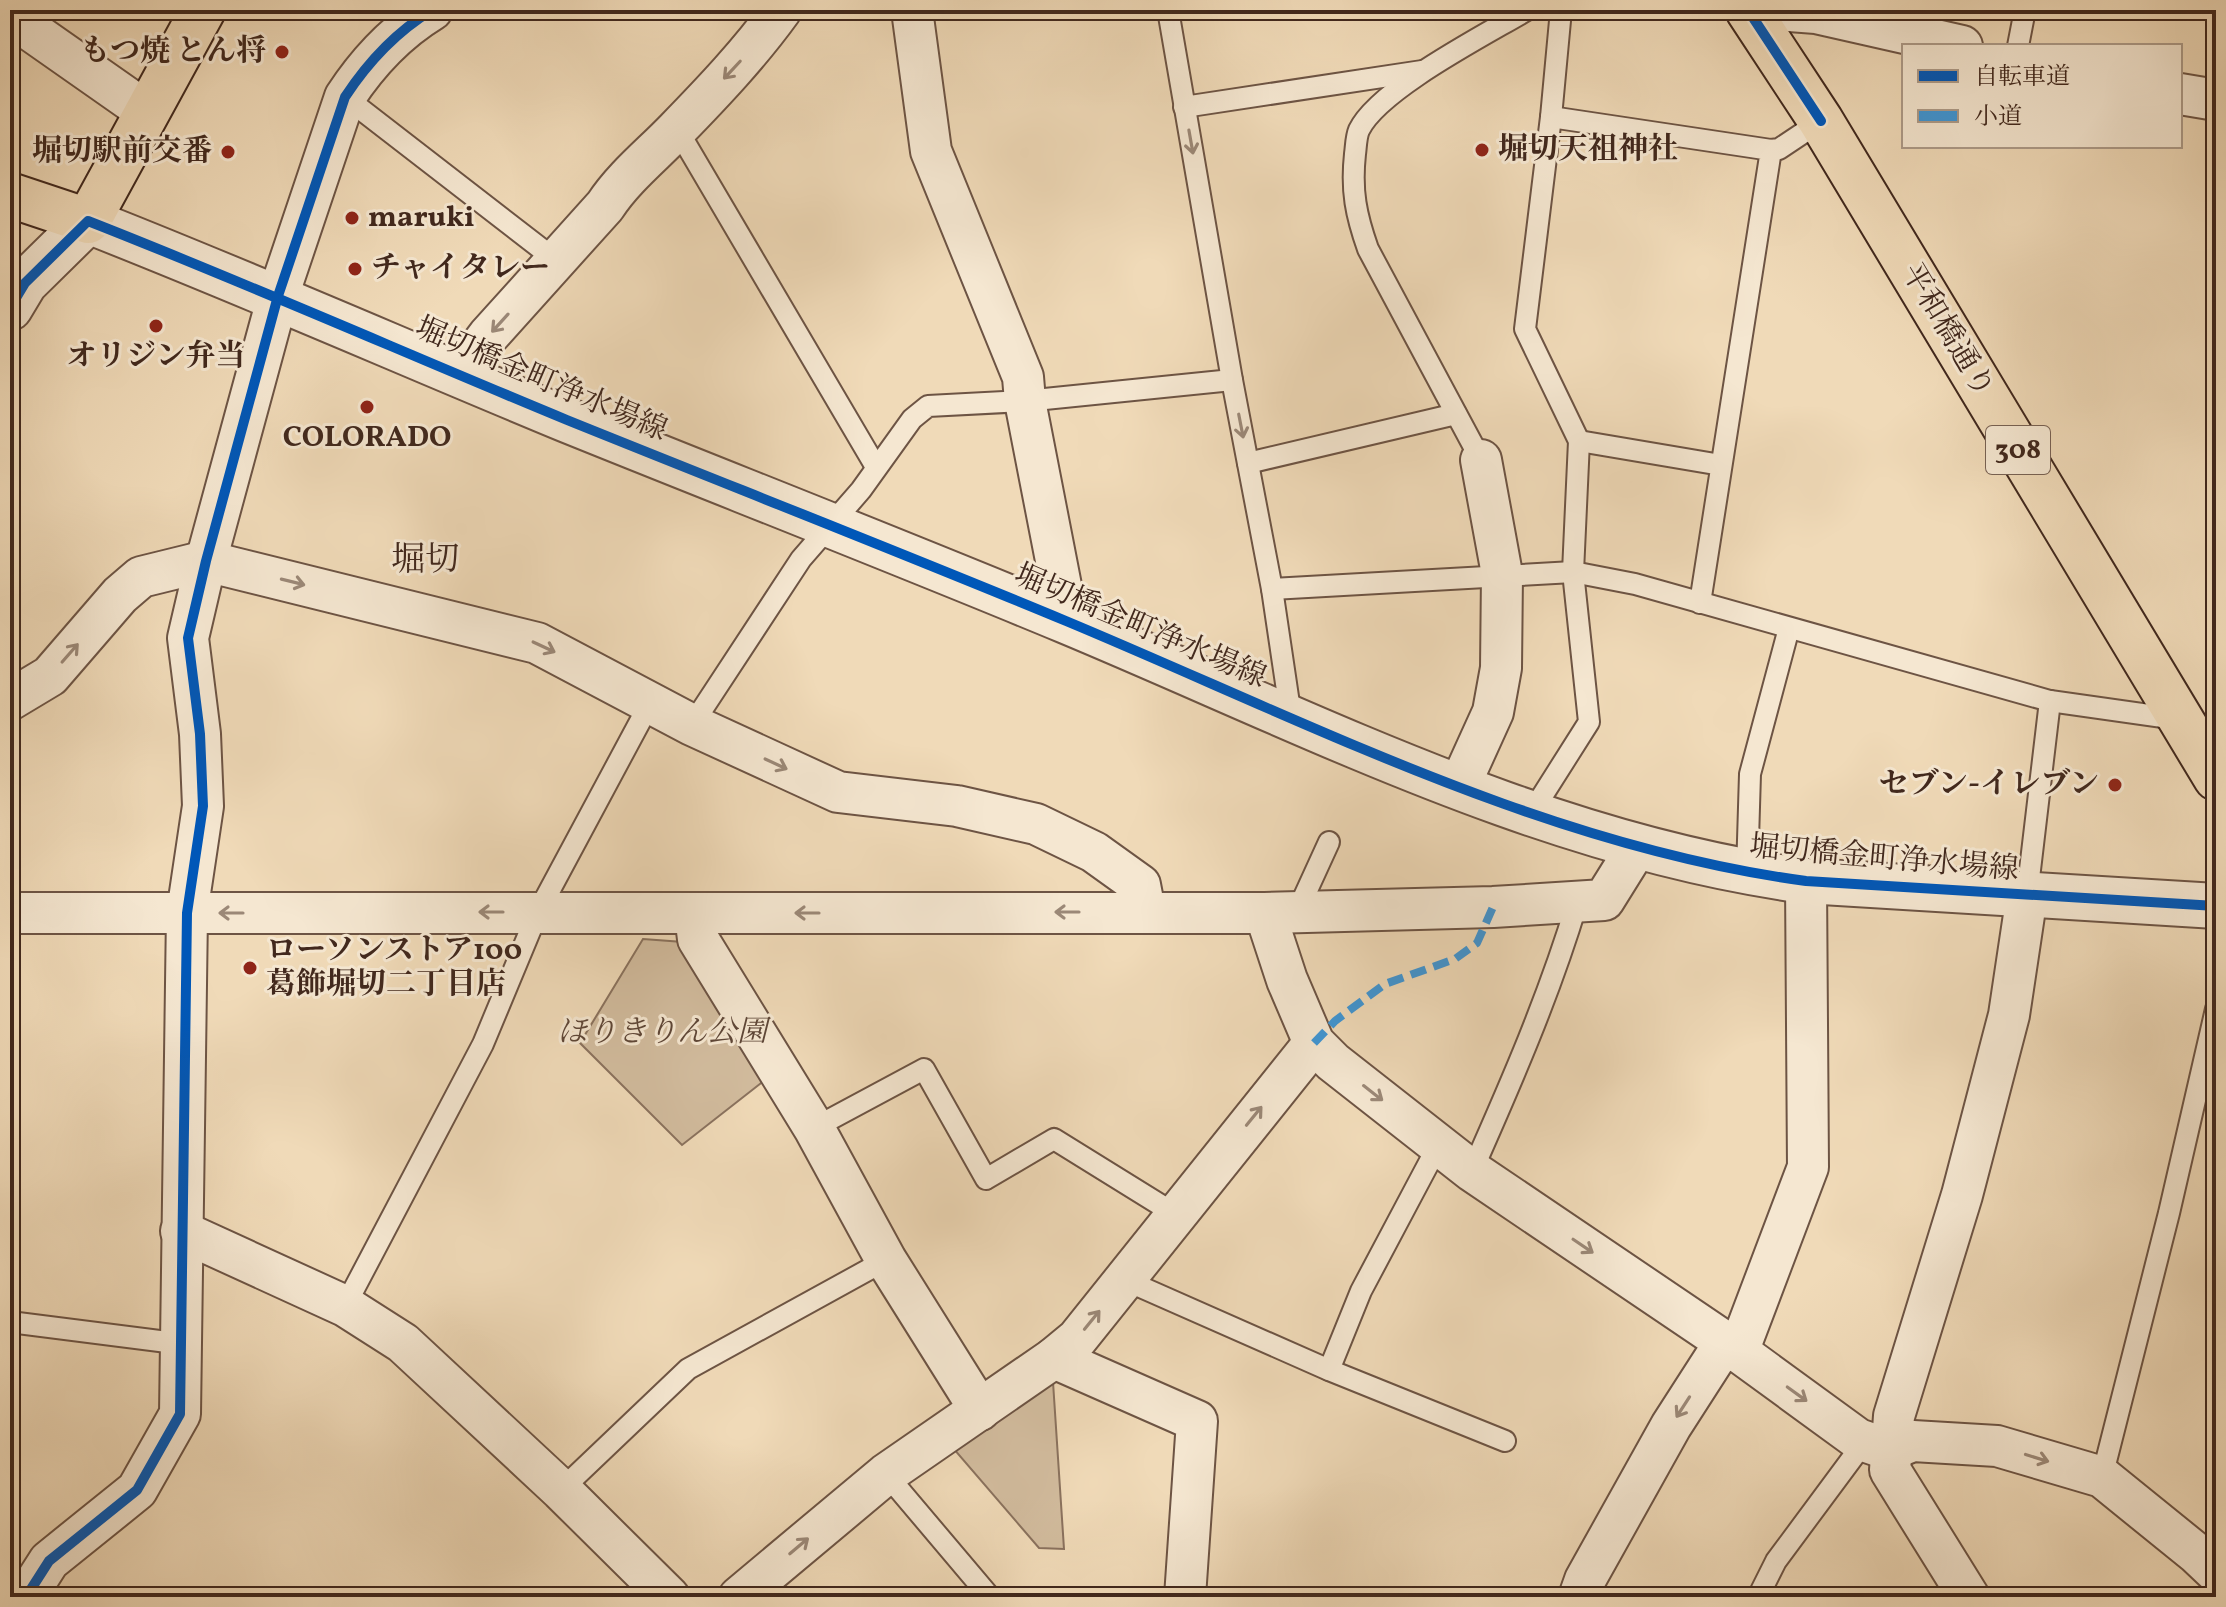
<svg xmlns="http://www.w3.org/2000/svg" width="2226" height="1607" font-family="Vollkorn,'Noto Serif JP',serif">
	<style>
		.green { fill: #d2bc9e; stroke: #8a725e; stroke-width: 2 }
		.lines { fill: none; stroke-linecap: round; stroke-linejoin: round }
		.service-casing { stroke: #6d5444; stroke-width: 24 }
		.minor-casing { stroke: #6d5444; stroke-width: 44 }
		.tertiary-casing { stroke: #6d5444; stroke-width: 48 }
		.primary-casing { stroke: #41281d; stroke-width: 48 }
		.service { stroke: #f5e7d1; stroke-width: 20 }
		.minor { stroke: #f5e7d1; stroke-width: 40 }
		.tertiary { stroke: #f5e7d1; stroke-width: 44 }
		.primary { stroke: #f0dab8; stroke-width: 44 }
		.quiet { stroke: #3f96d5; stroke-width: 8; stroke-dasharray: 16 8; stroke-linecap: butt }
		.cycleway-casing { stroke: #f5e7d1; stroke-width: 15 }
		.cycleway { stroke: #0057b8; stroke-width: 10 }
		.oneway { stroke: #9b8877 }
		.poi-dot { fill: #8f2418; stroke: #f5e7d1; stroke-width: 3 }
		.labels { text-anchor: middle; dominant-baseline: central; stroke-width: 6; stroke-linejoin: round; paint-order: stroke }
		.shield { fill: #f5e7d1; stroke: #776153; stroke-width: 2 }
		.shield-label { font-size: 28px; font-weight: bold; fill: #41281d }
		.poi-label { font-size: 30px; font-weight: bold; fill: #41281d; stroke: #f5e7d1; text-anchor: start }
		.street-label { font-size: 30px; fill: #41281d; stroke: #f5e7d1 }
		.park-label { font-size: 30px; font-style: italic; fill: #5e4637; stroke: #f5e7d1 }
		.quarter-label { font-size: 34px; fill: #41281d; stroke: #f5e7d1 }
	</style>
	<rect width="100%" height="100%" fill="#f0dab8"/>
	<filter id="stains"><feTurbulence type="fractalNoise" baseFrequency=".0025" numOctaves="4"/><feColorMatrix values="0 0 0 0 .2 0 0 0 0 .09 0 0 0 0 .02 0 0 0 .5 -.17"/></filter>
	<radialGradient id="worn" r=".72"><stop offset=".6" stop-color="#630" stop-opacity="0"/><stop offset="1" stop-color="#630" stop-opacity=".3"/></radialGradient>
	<!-- green -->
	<g class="green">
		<path d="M643 939 683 942 765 1080 682 1145 580 1043Z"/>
		<path d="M1053 1382 1064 1549 1039 1548 953 1448Z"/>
	</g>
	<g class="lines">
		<!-- service casing -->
		<g class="service-casing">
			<g id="service">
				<path d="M1168 10 1232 380 1272 589 1291 717"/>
				<path d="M2018 46 2025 10"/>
				<path d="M345 97 557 261"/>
				<path d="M1184 107 1422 71"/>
				<path d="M1551 117 1771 150 1700 603"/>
				<path d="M677 129 876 467"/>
				<path d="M1771 150 1779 149 1821 121"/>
				<path d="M1579 441 1721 465"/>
				<path d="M1481 460 1368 249C1356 215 1351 191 1355 154 1356 147 1356 137 1359 130 1379 89 1485 35 1527 10"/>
				<path d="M1248 463 1456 414"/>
				<path d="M1272 589 1573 572 1635 584 2050 701 2177 719"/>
				<path d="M692 725 801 559 861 490 912 419 928 406 1025 401 1232 380"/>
				<path d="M1532 812 1589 722 1573 572 1579 441 1525 329 1551 117 1561 10"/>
				<path d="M1747 873 1750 774 1789 628"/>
				<path d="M2027 895 2050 701"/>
				<path d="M1297 912 1329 842"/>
				<path d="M814 1128 924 1069 986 1179 1054 1139 1175 1214"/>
				<path d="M1472 1171C1511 1083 1549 996 1577 903"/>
				<path d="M1125 1280 1329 1370 1505 1441"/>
				<path d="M345 1306 483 1044 538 912 650 703"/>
				<path d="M10 1322 183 1344"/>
				<path d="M1329 1370 1361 1291 1439 1144"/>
				<path d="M886 1474 990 1597"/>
				<path d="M2102 1477 2169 1213 2216 1009"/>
				<path d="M561 1490 688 1369 886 1260"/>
				<path d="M1758 1597 1776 1561 1865 1441"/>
			</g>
		</g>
		<!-- minor casing -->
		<g class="minor-casing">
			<g id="minor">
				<path d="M912 10 931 151 1023 377 1025 401 1068 622"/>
				<path d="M1776 10 1816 13 1962 46"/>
				<path d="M10 16 147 112"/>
				<path d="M2180 94 2216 100"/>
				<path d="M460 373 488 336 605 206C624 177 652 155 676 130 713 92 750 53 781 10"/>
				<path d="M10 700 50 676 120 595 141 577 206 561 537 643 692 725 838 792 957 806 1036 824 1094 852 1140 885 1145 911"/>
				<path d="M1459 787 1493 712 1501 668 1502 574 1481 460"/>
				<path d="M10 913H1265L1493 907 1604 900 1637 847"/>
				<path d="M1265 913 1287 980 1314 1043 1333 1062 1472 1171 1725 1342 1858 1439 1890 1450 1913 1441 1997 1446 2102 1477 2197 1554 2216 1572"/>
				<path d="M695 914 698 939 814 1128 886 1260 980 1410"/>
				<path d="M181 1231 345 1306 403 1343 561 1490 669 1597"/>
				<path d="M1738 1352 1808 1167 1806 881"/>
				<path d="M1054 1358 1197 1421 1185 1597"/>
				<path d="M26 1597 49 1561 137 1490 180 1414 187 913 203 806 200 734 188 638 206 561 278 296 345 97C368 62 396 32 432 10"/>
				<path d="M739 1597 886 1474 1054 1358 1077 1339 1314 1043"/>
				<path d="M1579 1597 1585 1580 1671 1426 1725 1342"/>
				<path d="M1969 1597 1890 1470 1894 1416 1962 1195 2009 1015 2027 895"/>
			</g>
		</g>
		<!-- tertiary casing -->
		<g class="tertiary-casing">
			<path id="tertiary" d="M10 308 25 283 88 221C249 284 407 354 567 420 733 487 900 552 1066 621 1306 721 1545 846 1806 881L2216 906"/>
		</g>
		<!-- primary casing -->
		<g class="primary-casing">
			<g id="primary">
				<path d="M1748 10 1821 121 2216 778"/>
				<path d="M10 195 88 221 203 10"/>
			</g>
		</g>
		<!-- service -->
		<use href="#service" class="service"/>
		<!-- minor -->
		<use href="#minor" class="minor"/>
		<!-- tertiary -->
		<use href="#tertiary" class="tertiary"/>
		<!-- primary -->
		<use href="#primary" class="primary"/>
		<!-- quiet -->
		<path class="quiet" d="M1314 1043 1335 1021 1385 984 1455 959 1477 943 1493 907"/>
		<!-- cycleway casing -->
		<g class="cycleway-casing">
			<g id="cycleway">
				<path d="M1748 10 1821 121"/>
				<path d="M10 308 25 283 88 221C249 284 407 354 567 420 733 487 900 552 1066 621 1306 721 1545 846 1806 881L2216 906"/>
				<path d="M26 1597 49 1561 137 1490 180 1414 187 913 203 806 200 734 188 638 206 561 278 296 345 97C368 62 396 32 432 10"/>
			</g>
		</g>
		<!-- cycleway -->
		<use href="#cycleway" class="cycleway"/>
	</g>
	<!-- one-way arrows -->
	<defs><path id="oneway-shaft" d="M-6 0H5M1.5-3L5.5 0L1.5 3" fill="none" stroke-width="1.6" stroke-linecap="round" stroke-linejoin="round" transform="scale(2)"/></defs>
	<g class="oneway">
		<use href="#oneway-shaft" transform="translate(732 70) rotate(133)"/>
		<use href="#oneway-shaft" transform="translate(1191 142) rotate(80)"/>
		<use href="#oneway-shaft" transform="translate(500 323) rotate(132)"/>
		<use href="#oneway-shaft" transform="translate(1241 426) rotate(79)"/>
		<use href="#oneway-shaft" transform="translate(293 582) rotate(14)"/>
		<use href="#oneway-shaft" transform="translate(544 647) rotate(25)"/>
		<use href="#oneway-shaft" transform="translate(70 653) rotate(-49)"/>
		<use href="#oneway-shaft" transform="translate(776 764) rotate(25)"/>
		<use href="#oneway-shaft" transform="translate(491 912) rotate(180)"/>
		<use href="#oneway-shaft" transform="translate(1067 912) rotate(180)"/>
		<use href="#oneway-shaft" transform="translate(231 913) rotate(180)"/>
		<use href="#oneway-shaft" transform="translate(807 913) rotate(180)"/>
		<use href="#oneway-shaft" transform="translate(1373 1093) rotate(38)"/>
		<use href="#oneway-shaft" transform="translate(1254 1116) rotate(-51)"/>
		<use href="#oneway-shaft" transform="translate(1583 1246) rotate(34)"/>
		<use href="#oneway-shaft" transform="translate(1092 1320) rotate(-51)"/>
		<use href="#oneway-shaft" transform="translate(1797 1394) rotate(36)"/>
		<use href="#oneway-shaft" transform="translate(1683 1407) rotate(123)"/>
		<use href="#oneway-shaft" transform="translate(2037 1458) rotate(17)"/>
		<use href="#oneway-shaft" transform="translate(799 1546) rotate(-40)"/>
	</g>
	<!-- markers -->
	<g class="poi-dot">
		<circle cx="282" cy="52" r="8"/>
		<circle cx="1482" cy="150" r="8"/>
		<circle cx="228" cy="152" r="8"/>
		<circle cx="352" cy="218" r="8"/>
		<circle cx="355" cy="269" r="8"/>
		<circle cx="156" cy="326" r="8"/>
		<circle cx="367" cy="407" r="8"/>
		<circle cx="2115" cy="785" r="8"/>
		<circle cx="250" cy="968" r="8"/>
	</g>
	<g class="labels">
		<!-- shield labels -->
		<rect class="shield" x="1986" y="426" width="64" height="48" rx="6"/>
		<g class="shield-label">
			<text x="2018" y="450">308</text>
		</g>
		<!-- poi labels -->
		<g class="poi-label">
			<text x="266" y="52" text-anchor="end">もつ焼 とん将</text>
			<text x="1498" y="150">堀切天祖神社</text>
			<text x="212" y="152" text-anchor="end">堀切駅前交番</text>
			<text x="368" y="218">maruki</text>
			<text x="371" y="269">チャイタレー</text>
			<text x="156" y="357" text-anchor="middle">オリジン弁当</text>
			<text x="367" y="438" text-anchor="middle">COLORADO</text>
			<text x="2099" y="785" text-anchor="end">セブン-イレブン</text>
			<text x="266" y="951">ローソンストア100<tspan x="266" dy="34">葛飾堀切二丁目店</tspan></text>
		</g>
		<!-- street labels -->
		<g class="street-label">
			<text transform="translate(1947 331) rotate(59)">平和橋通り</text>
			<text transform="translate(541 380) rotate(23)">堀切橋金町浄水場線</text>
			<text transform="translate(1140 627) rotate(23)">堀切橋金町浄水場線</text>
			<text transform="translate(1884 859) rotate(5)">堀切橋金町浄水場線</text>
		</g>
		<!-- park labels -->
		<g class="park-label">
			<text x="662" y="1033">ほりきりん公園</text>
		</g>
		<!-- quarter labels -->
		<g class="quarter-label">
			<text x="425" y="561">堀切</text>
		</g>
	</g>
	<!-- margin -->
	<rect width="2226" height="1607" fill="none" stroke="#f0dab8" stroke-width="40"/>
	<rect x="12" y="12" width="2202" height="1583" fill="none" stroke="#41281d" stroke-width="4"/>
	<rect x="20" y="20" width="2186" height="1567" fill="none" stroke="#41281d" stroke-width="2"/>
	<!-- legend -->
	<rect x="1902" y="44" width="280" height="104" fill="#f5e7d1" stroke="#ad9b89" stroke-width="2"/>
	<rect x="1918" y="70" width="40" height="12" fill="#0057b8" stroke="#ad9b89" stroke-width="2"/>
	<text x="1974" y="84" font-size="24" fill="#41281d">自転車道</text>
	<rect x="1918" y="110" width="40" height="12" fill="#3f96d5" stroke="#ad9b89" stroke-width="2"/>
	<text x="1974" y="124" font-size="24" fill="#41281d">小道</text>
	<rect width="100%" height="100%" filter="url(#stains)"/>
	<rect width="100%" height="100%" fill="url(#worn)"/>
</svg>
